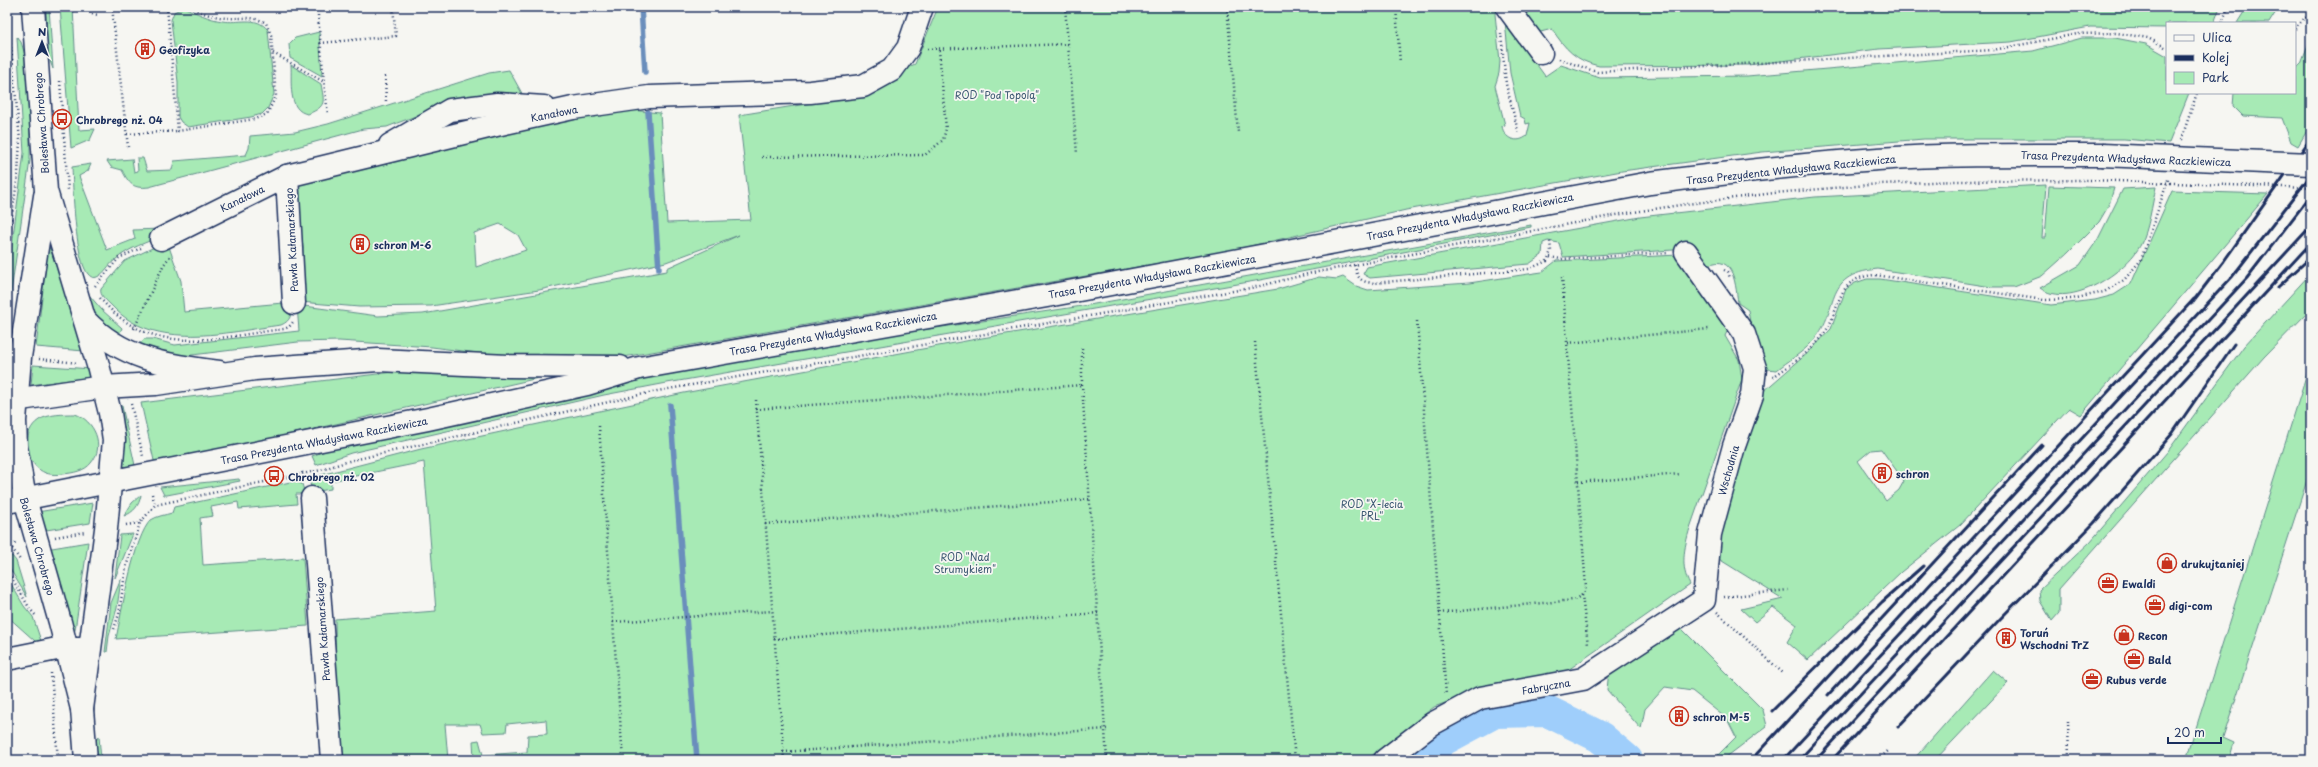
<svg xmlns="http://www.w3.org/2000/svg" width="2318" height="767" font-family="'Playpen Sans',sans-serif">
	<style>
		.green { fill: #a7eab5; stroke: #618c8a; fill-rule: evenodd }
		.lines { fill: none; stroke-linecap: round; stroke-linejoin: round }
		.stream { stroke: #6a8ebc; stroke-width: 5.5 }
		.river { stroke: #9fcefb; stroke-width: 32 }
		.minor-casing { stroke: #1b2f5e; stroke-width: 25 }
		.major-casing { stroke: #1b2f5e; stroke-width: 25 }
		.path { stroke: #1b2f5e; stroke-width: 2.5; stroke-dasharray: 1 3; stroke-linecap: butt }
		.minor { stroke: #f6f6f2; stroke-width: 22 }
		.major { stroke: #f6f6f2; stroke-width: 22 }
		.rail { stroke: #1b2f5e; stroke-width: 3 }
		.major-bridge-casing { stroke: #1b2f5e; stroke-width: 25; stroke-linecap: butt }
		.path-bridge { stroke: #1b2f5e; stroke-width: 2.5; stroke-dasharray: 1 3; stroke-linecap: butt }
		.major-bridge { stroke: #f6f6f2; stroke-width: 22 }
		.labels { text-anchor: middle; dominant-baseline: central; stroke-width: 3.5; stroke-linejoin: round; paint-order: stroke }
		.poi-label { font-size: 10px; font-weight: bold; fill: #1b2f5e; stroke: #f6f6f2; text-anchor: start }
		.park-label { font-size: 10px; fill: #37546f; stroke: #f6f6f2 }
		.street-label { font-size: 10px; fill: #1b2f5e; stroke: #f6f6f2 }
	</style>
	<rect width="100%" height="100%" fill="#f6f6f2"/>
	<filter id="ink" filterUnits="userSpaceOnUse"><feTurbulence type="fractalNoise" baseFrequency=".025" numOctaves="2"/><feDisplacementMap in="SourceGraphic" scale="8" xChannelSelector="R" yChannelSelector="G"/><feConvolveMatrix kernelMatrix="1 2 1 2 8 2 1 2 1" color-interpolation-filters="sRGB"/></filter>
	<g filter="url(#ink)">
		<!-- green -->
		<g class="green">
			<path d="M46 7H49L53 69 47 53Z"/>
			<path d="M60 7H73L79 130 95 129 90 140 71 148Z"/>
			<path d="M184 7C196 13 209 19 222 21 239 24 256 15 268 30L274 94 268 108 262 114 251 117 188 127 181 122 178 117V82L171 20 174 12Z"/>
			<path d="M938 7H1496L1495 14 1500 61 1499 73 1495 86 1505 125 1502 126C1504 139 1517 144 1527 136L1530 123 1526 124 1525 119 1520 116 1510 73 1505 21 1545 76 1561 65 1600 78 1747 76 2033 51 2082 38H2115L2146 44 2167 56V93H2189L2169 143 2124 139H1924L1762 152 1622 171 1406 210 1229 251 623 357H508L432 347 339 341 298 342 176 357 136 348 144 339H153L175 345 299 331 297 305 378 316 423 314 667 271V268L739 235 666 262 539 290 431 306 359 307 300 302 303 248 296 184 612 108 660 113 667 223 751 220 739 115 837 99 852 94 915 64ZM500 224 518 235 526 250 476 267 474 233Z"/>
			<path d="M1517 7H2220L2214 23H2167V28L2090 27 2011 42 1879 49 1748 65 1599 66C1576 61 1565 49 1552 29L1537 33Z"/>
			<path d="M2279 7 2269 23H2237L2244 12Z"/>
			<path d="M319 32 322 76 290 58 289 44 295 38Z"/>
			<path d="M17 37 21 42 26 58 30 121V160L7 320V282L24 153Z"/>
			<path d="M2311 38V124L2298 146 2291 142 2282 118 2243 116 2233 106 2234 93H2295V70L2301 64Z"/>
			<path d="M291 65 321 84C324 102 327 106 308 114 287 111 292 81 291 65Z"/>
			<path d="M509 70 524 97 426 112 387 127 363 129 149 187C133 189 129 184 122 170L111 167 107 161 132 159 134 172 138 171 137 158H143L147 171 172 170 174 161 246 155 249 148 250 136 295 132 328 124 489 73Z"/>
			<path d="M7 85C16 97 10 163 7 181Z"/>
			<path d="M91 164 88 171 79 176 107 250 135 239 133 230 161 229 164 235C148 242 128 248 115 260 109 264 104 274 97 277 74 286 73 181 72 167Z"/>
			<path d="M2046 185 2042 238H2045L2049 186 2114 188 2109 205 2099 222 2068 253 2042 276 2014 287H1992L1878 269C1819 275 1843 310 1811 343 1802 353 1788 361 1777 370L1767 369 1764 366 1752 334 1748 310 1738 303C1735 280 1733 250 1702 268L1689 249 1563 257 1559 243 1548 241 1543 243 1542 255 1529 264 1370 278 1363 274 1367 267 1640 217 1815 197Z"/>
			<path d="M2156 187C2152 204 2149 229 2141 244 2127 272 2069 310 2040 288L2080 265 2098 239 2123 189Z"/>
			<path d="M2172 191 2268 194 2081 415 2069 408 1960 525 1901 572 1808 660 1787 642 1797 625 1773 607 1755 622 1741 609 1783 599 1714 556 1740 442 1764 391 1810 351 1831 329 1846 289 1855 283 1867 279H1880L2051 305 2095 300 2114 295 2131 284ZM1881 449 1904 481 1899 490 1886 501 1858 461 1871 450Z"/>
			<path d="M1531 225V227L1255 281 667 383 604 395 351 453 316 465 312 456 333 448 636 380 829 344 1089 305Z"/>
			<path d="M167 241 181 281 184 312 283 303 291 304C292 314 291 321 281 325 227 332 155 352 112 306 107 301 99 295 101 289L125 261Z"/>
			<path d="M48 248H50L84 351 36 347Z"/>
			<path d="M1679 255 1730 325 1725 336 1739 360 1742 379 1690 528C1684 548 1680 567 1690 585L1568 670 1464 696 1434 707 1366 760H469L474 759 473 741 479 740 483 755 527 752 528 735 547 734 546 720 507 724 506 732 483 733 480 724H445L448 760H337L335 619 436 611 424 462 331 481V489L312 492 310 483 313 477 421 449 684 393 982 338 1278 289 1319 277 1337 279 1343 277 1356 286 1368 290 1469 283 1535 273 1542 272 1556 261Z"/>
			<path d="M2311 273V309L2264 357 2059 589V613L2052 621 2040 601 2039 590 2090 542 2168 451 2244 346Z"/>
			<path d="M83 288 102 310 122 328 118 337 95 316Z"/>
			<path d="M2311 361V468L2223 738 2234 743 2229 760H2186Z"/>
			<path d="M33 365 92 369V377L31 385Z"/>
			<path d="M418 369 543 377 155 465 141 403Z"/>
			<path d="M120 406H122L136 470 123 472 125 437Z"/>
			<path d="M75 414C94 420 106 446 91 463 85 471 73 473 63 474 55 475 47 475 40 470 24 459 22 431 39 420 48 414 64 414 75 414Z"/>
			<path d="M239 479 240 481 167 495H164L160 487Z"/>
			<path d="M295 481 302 484 305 494H296L297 504 239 509 238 502 211 507 213 516 200 518 203 565 303 558 308 626 116 639C121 615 134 535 151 520 157 516 165 515 172 513L174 507Z"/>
			<path d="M141 495C139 506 134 512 124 516L132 503Z"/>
			<path d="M93 503 90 523 40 531 37 512Z"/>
			<path d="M133 534 115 578 120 535Z"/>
			<path d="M88 542 75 630 73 634 46 549Z"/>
			<path d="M7 556H12L16 561 27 597 7 564Z"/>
			<path d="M7 577 24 606 33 617 41 641 28 644 35 641 7 616Z"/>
			<path d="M121 579 117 608 109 636 107 652H105L111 603Z"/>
			<path d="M1679 626 1763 710 1767 726 1725 758 1714 759 1736 737 1727 719 1692 691 1665 687 1645 709 1641 729 1607 690 1609 670Z"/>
			<path d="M1993 670 2008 683 1935 760H1913Z"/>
			<path d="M1455 719 1464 736 1441 747 1427 760H1401Z"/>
			<path d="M99 736 101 760H97L95 742Z"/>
		</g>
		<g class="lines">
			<!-- stream -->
			<g class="stream">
				<path d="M641 7 645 72"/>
				<path d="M648 112 659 269"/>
				<path d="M670 405 697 760"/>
			</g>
			<!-- river -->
			<path class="river" d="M1420 760 1443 740 1495 712 1547 711 1600 737 1627 760"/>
			<!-- minor casing -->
			<g class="minor-casing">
				<g id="minor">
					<path d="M33 7 46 191 98 365 110 413 114 440 106 529 82 709"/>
					<path d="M1507 7 1541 53"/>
					<path d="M390 145 450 110 497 104 544 107"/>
					<path d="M287 176 294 303"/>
					<path d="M45 196 20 357 15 421 16 446 25 499 60 622 82 709 86 760"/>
					<path d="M161 239 287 176 496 125 573 108 649 97 810 92 863 86 892 70 908 48 922 7"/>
					<path d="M85 320C123 360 167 365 219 372"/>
					<path d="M312 498 332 760"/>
					<path d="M7 659 57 649H80"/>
					<path d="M1385 760 1432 724 1480 698 1583 679 1704 600 1710 534 1734 446 1752 395 1755 368 1744 334 1686 252"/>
				</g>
			</g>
			<!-- major casing -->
			<g class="major-casing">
				<g id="major">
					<path d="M7 401 103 387 156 384 255 369 378 360 508 366 620 367"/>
					<path d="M7 502 428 419 587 384 639 368 1047 296 1650 183C1726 173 1802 164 1878 159 1953 154 2028 155 2102 155"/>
				</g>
			</g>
			<!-- path -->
			<g class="path">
				<path d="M90 7 91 14 99 15"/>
				<path d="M112 7 128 147"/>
				<path d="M167 7 178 131 255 119 267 114 276 96 271 35 266 23C252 15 242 19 227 18 214 17 201 13 190 7"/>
				<path d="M1065 7 1077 154"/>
				<path d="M1227 7 1238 132"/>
				<path d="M1396 7 1400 63"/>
				<path d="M112 11 123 10"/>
				<path d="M318 15 324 82"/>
				<path d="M2222 23 2228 7"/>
				<path d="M2295 29 2311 11"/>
				<path d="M1501 33 1506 84 1519 135"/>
				<path d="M320 43 396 36 393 8"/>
				<path d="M927 49 1068 44"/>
				<path d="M273 53 324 82 328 115"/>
				<path d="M1559 59 1597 72 1993 50 2077 34 2117 33 2148 38 2167 48"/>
				<path d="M385 76 386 102"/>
				<path d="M60 81 68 190"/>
				<path d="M7 82 14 81"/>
				<path d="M127 134 178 131"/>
				<path d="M2181 140 2197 93"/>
				<path d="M762 157 925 155 943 140 946 129 939 50"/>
				<path d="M7 251 18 174 20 140 7 7"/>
				<path d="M1550 257 1561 259 1668 253"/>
				<path d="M1355 265C1357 278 1360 282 1374 283L1529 269 1547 261 1551 251 1550 241"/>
				<path d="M1724 270 1728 272 1730 278"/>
				<path d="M95 286 119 258 143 247"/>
				<path d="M100 298C152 360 214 337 284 329L289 327 293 322"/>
				<path d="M1417 321 1446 695"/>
				<path d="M134 329 163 266 170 256"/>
				<path d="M1255 342 1295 760"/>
				<path d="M1568 343 1709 329"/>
				<path d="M1082 348V385L1107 760"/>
				<path d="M39 359 78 363"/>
				<path d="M1773 377C1790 365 1808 354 1821 338 1843 311 1832 278 1875 275L2044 300 2072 299 2104 292 2124 280 2141 260 2169 177"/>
				<path d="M756 400 784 760"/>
				<path d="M131 404 143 456"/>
				<path d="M756 409 1082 385"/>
				<path d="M599 426 623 760"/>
				<path d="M302 472 305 481"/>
				<path d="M1578 482 1681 474"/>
				<path d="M152 494 155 505"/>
				<path d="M765 524 1091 499"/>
				<path d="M126 525 140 523 155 505 321 470 349 461 657 391 1256 287 1312 273 1627 213 1687 204 1774 193 1880 184 1956 181 2090 180"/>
				<path d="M55 537 85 532"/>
				<path d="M7 545 18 543"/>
				<path d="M10 545 20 560"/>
				<path d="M7 570 30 609 37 617"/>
				<path d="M1582 595 1588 645"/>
				<path d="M1724 597 1788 590"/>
				<path d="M1717 612 1784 674"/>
				<path d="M1439 613 1574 600 1582 595 1586 588 1562 277"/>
				<path d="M613 622 772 611"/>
				<path d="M114 629 119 614 126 567 140 523"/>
				<path d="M774 639 1098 613"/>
				<path d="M51 673 58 760"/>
				<path d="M2068 721 2069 760"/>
				<path d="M783 752 1107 729"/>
				<path d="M1878 760 1888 751"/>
			</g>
			<!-- minor -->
			<use href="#minor" class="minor"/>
			<!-- major -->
			<use href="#major" class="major"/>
			<!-- rail -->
			<g class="rail">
				<path d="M2278 287 2311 257"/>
				<path d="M2191 304 2224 261 2311 138"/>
				<path d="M1828 695 2194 299"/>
				<path d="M1772 711 1882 602 1923 566"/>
				<path d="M1898 727 2000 619 2094 523 2172 434 2234 344"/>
				<path d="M1751 760 2042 445"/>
				<path d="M1783 760 2232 277 2311 175"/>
				<path d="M1799 760 2247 278 2311 195"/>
				<path d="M1816 760 2311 226"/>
				<path d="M1832 760 2311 243"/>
			</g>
			<!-- major-bridge casing -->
			<g class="major-bridge-casing">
				<path id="major-bridge" d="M2102 155 2311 164"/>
			</g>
			<!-- path-bridge -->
			<path class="path-bridge" d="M2090 180 2311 188"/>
			<!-- major-bridge -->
			<use href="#major-bridge" class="major-bridge"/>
		</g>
	</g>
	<!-- icons -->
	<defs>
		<g id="building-ring" transform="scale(1)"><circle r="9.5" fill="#f6f6f2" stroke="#c8321e" stroke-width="1.5"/><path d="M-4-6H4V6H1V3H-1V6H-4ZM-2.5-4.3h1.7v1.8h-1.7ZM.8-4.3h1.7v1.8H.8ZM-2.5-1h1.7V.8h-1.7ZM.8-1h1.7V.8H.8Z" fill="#c8321e"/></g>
		<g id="bus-ring" transform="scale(1)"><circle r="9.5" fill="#f6f6f2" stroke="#c8321e" stroke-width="1.5"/><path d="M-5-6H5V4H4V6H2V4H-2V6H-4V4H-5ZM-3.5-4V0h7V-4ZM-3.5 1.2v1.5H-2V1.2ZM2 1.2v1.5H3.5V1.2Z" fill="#c8321e"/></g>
		<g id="shop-ring" transform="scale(1)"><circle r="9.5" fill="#f6f6f2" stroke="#c8321e" stroke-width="1.5"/><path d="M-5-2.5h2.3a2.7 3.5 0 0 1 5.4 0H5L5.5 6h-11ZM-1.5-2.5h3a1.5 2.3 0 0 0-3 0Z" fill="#c8321e"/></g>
		<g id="office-ring" transform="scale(1)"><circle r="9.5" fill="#f6f6f2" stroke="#c8321e" stroke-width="1.5"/><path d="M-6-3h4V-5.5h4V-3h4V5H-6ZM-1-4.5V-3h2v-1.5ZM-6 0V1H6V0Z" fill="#c8321e"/></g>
	</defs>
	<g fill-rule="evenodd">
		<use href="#building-ring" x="145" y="49"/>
		<use href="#bus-ring" x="62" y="119"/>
		<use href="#building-ring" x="360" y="244"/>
		<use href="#building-ring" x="1882" y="473"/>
		<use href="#bus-ring" x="274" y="476"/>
		<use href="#shop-ring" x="2167" y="563"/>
		<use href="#office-ring" x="2108" y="583"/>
		<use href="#office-ring" x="2155" y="605"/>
		<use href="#shop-ring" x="2124" y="635"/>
		<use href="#building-ring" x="2006" y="638"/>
		<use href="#office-ring" x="2134" y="659"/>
		<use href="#office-ring" x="2092" y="679"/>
		<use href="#building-ring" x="1679" y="716"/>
	</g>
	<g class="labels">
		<!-- poi labels -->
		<g class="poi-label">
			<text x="159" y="49">Geofizyka</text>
			<text x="76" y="119">Chrobrego nż. 04</text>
			<text x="374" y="244">schron M-6</text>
			<text x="1896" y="473">schron</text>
			<text x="288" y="476">Chrobrego nż. 02</text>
			<text x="2181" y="563">drukujtaniej</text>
			<text x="2122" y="583">Ewaldi</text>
			<text x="2169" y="605">digi-com</text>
			<text x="2020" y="632">Toruń<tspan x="2020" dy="12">Wschodni TrZ</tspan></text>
			<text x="2138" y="635">Recon</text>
			<text x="2148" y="659">Bald</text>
			<text x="2106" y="679">Rubus verde</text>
			<text x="1693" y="716">schron M-5</text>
		</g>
		<!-- park labels -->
		<g class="park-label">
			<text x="997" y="94">ROD "Pod Topolą"</text>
			<text x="1372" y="503">ROD "X-lecia<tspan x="1372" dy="12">PRL"</tspan></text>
			<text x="965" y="556">ROD "Nad<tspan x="965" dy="12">Strumykiem"</tspan></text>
		</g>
		<!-- street labels -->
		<g class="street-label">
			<text transform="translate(554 113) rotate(-11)">Kanałowa</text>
			<text transform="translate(41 123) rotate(-94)">Bolesława Chrobrego</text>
			<text transform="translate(2126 158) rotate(2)">Trasa Prezydenta Władysława Raczkiewicza</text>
			<text transform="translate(1791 169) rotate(-6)">Trasa Prezydenta Władysława Raczkiewicza</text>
			<text transform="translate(242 198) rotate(-26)">Kanałowa</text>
			<text transform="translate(1470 216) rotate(-11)">Trasa Prezydenta Władysława Raczkiewicza</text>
			<text transform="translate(291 240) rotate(-93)">Pawła Kałamarskiego</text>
			<text transform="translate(1152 276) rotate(-10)">Trasa Prezydenta Władysława Raczkiewicza</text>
			<text transform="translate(833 333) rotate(-10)">Trasa Prezydenta Władysława Raczkiewicza</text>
			<text transform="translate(324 440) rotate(-11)">Trasa Prezydenta Władysława Raczkiewicza</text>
			<text transform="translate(1728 470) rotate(-74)">Wschodnia</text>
			<text transform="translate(38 546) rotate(74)">Bolesława Chrobrego</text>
			<text transform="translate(322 629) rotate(-94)">Pawła Kałamarskiego</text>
			<text transform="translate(1546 686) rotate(-10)">Fabryczna</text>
		</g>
	</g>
	<!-- margin -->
	<rect width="2318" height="767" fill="none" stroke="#f6f6f2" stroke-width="24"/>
	<rect x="12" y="12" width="2294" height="743" fill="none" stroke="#1b2f5e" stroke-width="1.5" filter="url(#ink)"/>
	<!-- legend -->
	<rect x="2166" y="22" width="130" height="72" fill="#f6f6f2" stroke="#9ea6b7"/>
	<rect x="2174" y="35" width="20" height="6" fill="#f6f6f2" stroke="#9ea6b7"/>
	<text x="2202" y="42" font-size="12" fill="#1b2f5e">Ulica</text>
	<rect x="2174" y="55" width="20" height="6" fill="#1b2f5e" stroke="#9ea6b7"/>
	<text x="2202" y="62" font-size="12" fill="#1b2f5e">Kolej</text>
	<rect x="2174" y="72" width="20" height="12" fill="#a7eab5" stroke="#9ea6b7"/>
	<text x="2202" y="82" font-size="12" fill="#1b2f5e">Park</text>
	<!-- north arrow -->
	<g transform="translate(42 42)" stroke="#f6f6f2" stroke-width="3" paint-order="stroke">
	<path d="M0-3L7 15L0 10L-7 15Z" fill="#1b2f5e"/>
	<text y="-6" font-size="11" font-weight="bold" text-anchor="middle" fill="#1b2f5e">N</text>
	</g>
	<!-- scale -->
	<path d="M2168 737v6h53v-6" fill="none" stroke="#1b2f5e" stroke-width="2"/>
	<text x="2174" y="737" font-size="12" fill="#1b2f5e" stroke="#f6f6f2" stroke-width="3" paint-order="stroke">20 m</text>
</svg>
